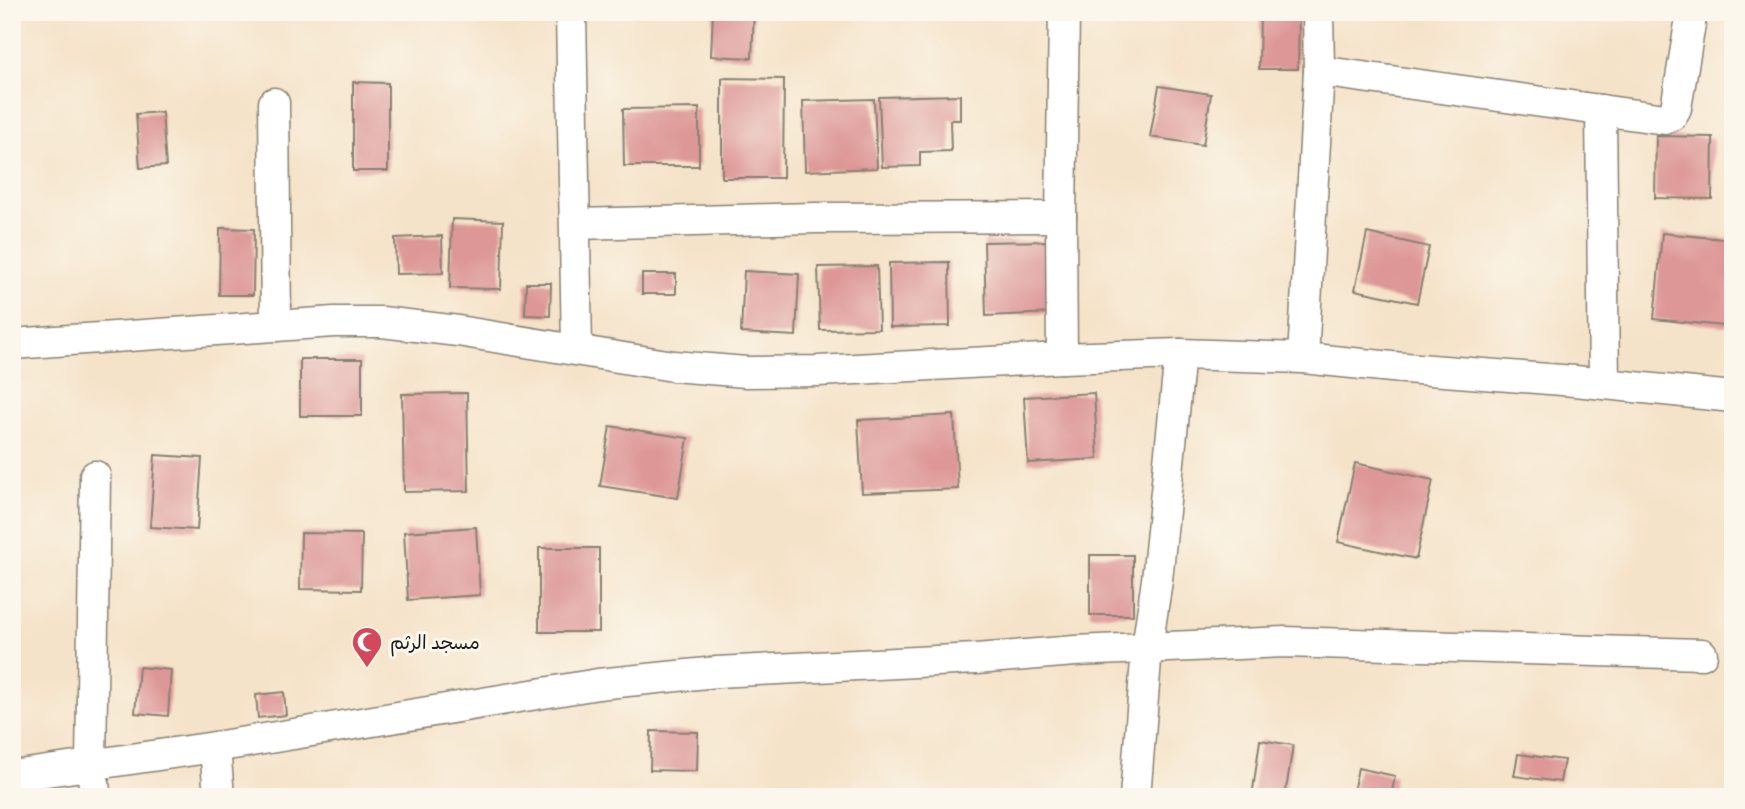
<svg xmlns="http://www.w3.org/2000/svg" width="1745" height="809" font-family="'Patrick Hand','Playpen Sans Arabic',sans-serif">
	<style>
		.building { fill: #dd9796 }
		.lines { fill: none; stroke-linecap: round; stroke-linejoin: round }
		.minor-casing { stroke: #888072; stroke-width: 33 }
		.minor { stroke: #fff; stroke-width: 30 }
		.labels { text-anchor: middle; dominant-baseline: central; stroke-width: 6; stroke-linejoin: round; paint-order: stroke }
		.poi-label { font-size: 19px; fill: #1c1c1c; stroke: #fbf7ec; text-anchor: start }
	</style>
	<rect width="100%" height="100%" fill="#fbf7ec"/>
	<filter id="ink" filterUnits="userSpaceOnUse"><feTurbulence type="fractalNoise" baseFrequency=".0143" numOctaves="2"/><feDisplacementMap in="SourceGraphic" scale="14" xChannelSelector="R" yChannelSelector="G"/><feConvolveMatrix kernelMatrix="1 2 1 2 8 2 1 2 1" color-interpolation-filters="sRGB"/></filter>
	<filter id="wash" filterUnits="userSpaceOnUse"><feTurbulence type="fractalNoise" baseFrequency=".00686" numOctaves="4" result="noise"/><feDisplacementMap in="SourceGraphic" scale="28" xChannelSelector="R" yChannelSelector="G"/><feGaussianBlur stdDeviation="1.57" result="paint"/><feColorMatrix in="noise" values="0 0 0 0 0 0 0 0 0 0 0 0 0 0 0 0 0 1.4 0 .05"/><feComposite in="paint" operator="in"/></filter>
	<g filter="url(#wash)">
		<rect width="100%" height="100%" fill="#f5e3c9"/>
		<g id="blocks">
			<!-- building -->
			<g class="building">
				<path d="M713 12H754L752 58 711 56Z"/>
				<path d="M1260 12H1299L1298 69H1259Z"/>
				<path d="M722 78 784 79 783 178H722Z"/>
				<path d="M353 82 388 83V171H353Z"/>
				<path d="M1159 86 1211 94 1203 145 1150 137Z"/>
				<path d="M960 95V120H950L951 151 920 152V166L882 167 879 97Z"/>
				<path d="M874 99 877 168 805 171 803 101Z"/>
				<path d="M699 108V166H624L623 109Z"/>
				<path d="M162 112 166 166 140 168 136 114Z"/>
				<path d="M1656 136 1713 137 1712 199 1655 198Z"/>
				<path d="M452 219 503 221 501 289 450 288Z"/>
				<path d="M220 228 254 229 253 295H219Z"/>
				<path d="M1367 233 1429 247 1417 303 1355 290Z"/>
				<path d="M1662 233 1733 240V327L1654 319Z"/>
				<path d="M442 236 443 273 396 274 395 238Z"/>
				<path d="M1051 241 1053 313 986 316 984 242Z"/>
				<path d="M949 262 950 326 890 327 889 263Z"/>
				<path d="M877 266 879 329 820 330 818 267Z"/>
				<path d="M744 271 799 274 796 336 741 333Z"/>
				<rect x="642" y="274" width="34" height="20"/>
				<path d="M526 283H551L550 316 525 315Z"/>
				<rect x="300" y="359" width="62" height="57"/>
				<path d="M467 393 469 491 404 492 402 394Z"/>
				<path d="M1094 393 1098 459 1028 463 1024 397Z"/>
				<path d="M954 415 958 489 862 493 858 420Z"/>
				<path d="M610 426 688 438 678 498 600 486Z"/>
				<path d="M155 455 202 458 197 530 150 527Z"/>
				<path d="M1355 463 1433 480 1416 559 1338 542Z"/>
				<path d="M476 527 480 595 408 600 404 532Z"/>
				<path d="M301 533 362 534 361 590 300 589Z"/>
				<rect x="539" y="548" width="60" height="84"/>
				<rect x="1090" y="555" width="43" height="60"/>
				<path d="M139 667 171 670 168 716 135 713Z"/>
				<path d="M284 692 286 715 258 718 256 695Z"/>
				<path d="M651 731 698 732 697 771 650 770Z"/>
				<path d="M1260 740 1293 745 1285 797H1252Z"/>
				<path d="M1518 754 1564 760 1560 782 1514 776Z"/>
				<path d="M1358 768 1395 776 1391 797H1352Z"/>
			</g>
		</g>
	</g>
	<g filter="url(#ink)">
		<use href="#blocks" fill-opacity="0" stroke="#888072" stroke-width="2"/>
		<g class="lines">
			<!-- minor casing -->
			<g class="minor-casing">
				<g id="minor">
					<path d="M571 12 577 350"/>
					<path d="M1319 71 1665 119 1672 115 1676 108 1692 12"/>
					<path d="M274 103 276 326"/>
					<path d="M1601 110 1604 384"/>
					<path d="M576 224 815 218 1061 217"/>
					<path d="M12 344 334 322H382L458 331 673 366 746 372 818 371 1062 358 1180 354 1303 358 1392 367 1575 381 1733 397"/>
					<path d="M1062 358 1061 217 1064 12"/>
					<path d="M1303 358 1319 71 1318 12"/>
					<path d="M95 476 91 765 96 797"/>
					<path d="M215 747 219 797"/>
					<path d="M12 776 215 747 598 684 717 672 976 659 1075 651 1284 642 1702 654"/>
					<path d="M1135 797 1147 648 1157 580 1180 354"/>
				</g>
			</g>
			<!-- minor -->
			<use href="#minor" class="minor"/>
		</g>
	</g>
	<!-- icons -->
	<defs>
		<g id="mosque-pin" transform="scale(1.575)"><path d="M0 17L-7.5 6A9.5 9.5 0 1 1 7.5 6Z" fill="#d1495b" stroke="#fbf7ec"/><path d="M3.5-4.9A6 6 0 1 0 3.5 4.9A5 5 0 1 1 3.5-4.9Z" fill="#fff"/></g>
	</defs>
	<g fill-rule="evenodd">
		<use href="#mosque-pin" x="367" y="642"/>
	</g>
	<g class="labels">
		<!-- poi labels -->
		<g class="poi-label">
			<text x="390" y="642">مسجد الرثم</text>
		</g>
	</g>
	<!-- margin -->
	<rect width="1745" height="809" fill="none" stroke="#fbf7ec" stroke-width="42"/>
</svg>
